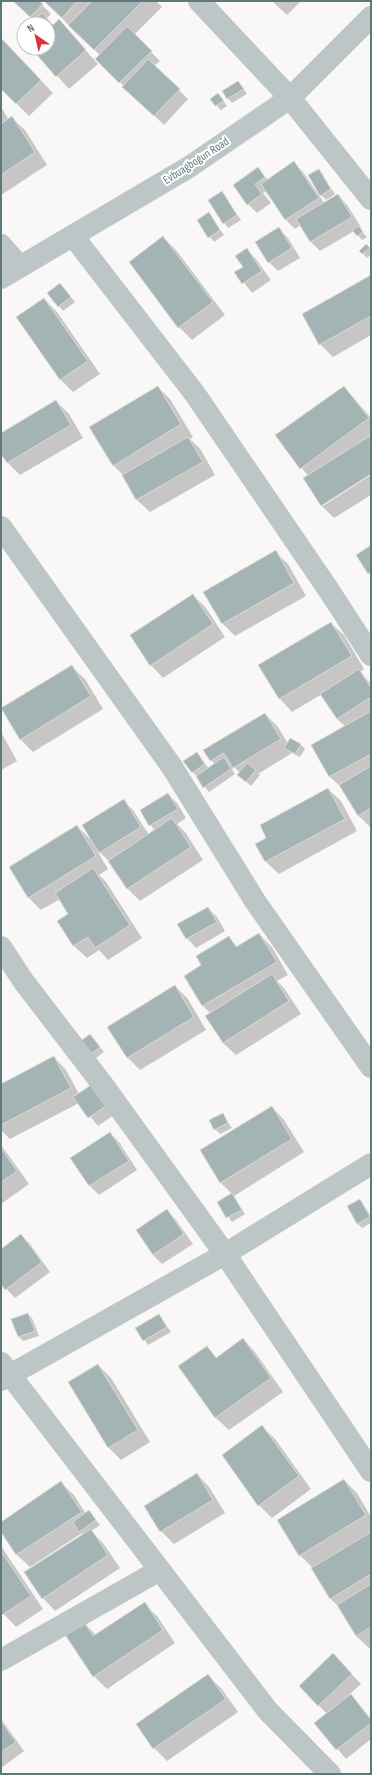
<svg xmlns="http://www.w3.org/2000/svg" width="372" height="1775" font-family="'Sofia Sans Condensed',sans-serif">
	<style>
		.shadow { fill: #0003 }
		.building { fill: #a4b3b4; stroke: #dbdad9 }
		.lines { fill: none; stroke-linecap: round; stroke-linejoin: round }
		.minor { stroke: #bdc6c7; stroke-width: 22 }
		.labels { text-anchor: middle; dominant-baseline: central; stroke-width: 4; stroke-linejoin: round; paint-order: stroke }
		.street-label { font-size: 12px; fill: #5f787b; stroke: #fff }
	</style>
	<rect width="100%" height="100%" fill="#f9f8f6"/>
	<!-- shadow -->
	<g class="shadow">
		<path d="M14 1H38L51 14 46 19 53 26 59 21 98 64 69 89 32 48H48V24H31L35 21Z"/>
		<path d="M44 1H156L162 7 134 35 160 61 154 66 188 99 164 125 96 59 100 55Z"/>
		<path d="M272 1H301L287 15Z"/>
		<path d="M1 39 53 93 29 116 1 88Z"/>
		<path d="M238 82 247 94 232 103 223 92Z"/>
		<path d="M218 94 227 106 221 110 211 99Z"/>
		<path d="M1 107 9 120 12 118 25 130 47 165 1 195Z"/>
		<path d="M294 163 303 172 325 204 338 195 347 205 361 227 359 228 367 237 362 240 354 231 320 251 311 242 301 225 295 229 286 220 267 191 263 193 271 203 257 213 248 204 258 169 268 180Z"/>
		<path d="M318 170 335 194 326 200 321 195Z"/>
		<path d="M221 193 241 220 228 228 209 201Z"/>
		<path d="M209 213 224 235 214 242 198 220Z"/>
		<path d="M279 229 288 238 300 258 278 271 269 262Z"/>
		<path d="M163 237 176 250 225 315 192 340 179 327Z"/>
		<path d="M366 245 371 250V255L367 258 360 251Z"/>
		<path d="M247 250 256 259 271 280 252 293 236 272 244 267Z"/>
		<path d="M371 276V335L333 357 320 344Z"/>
		<path d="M64 289 75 302 63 311 59 306Z"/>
		<path d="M44 299 57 312 100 374 73 392 60 379Z"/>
		<path d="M158 387 170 399 193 437 190 439 201 450 215 475 150 512 137 500 123 475 113 465Z"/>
		<path d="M344 387 371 418V473L323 503V506L371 475V495L334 518 321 505 308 476 277 435Z"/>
		<path d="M56 401 69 414 83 438 20 475 8 463 1 452V434Z"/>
		<path d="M275 552 288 564 306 596 235 636 223 624 205 592Z"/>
		<path d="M193 595 206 608 225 637 163 678 151 665Z"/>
		<path d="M331 623 344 635 364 669 360 672 371 684V828L358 815 343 789 330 777 312 745 345 726 337 719 322 694 292 712 280 699 260 665Z"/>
		<path d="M72 667 85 679 103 709 33 752 20 739Z"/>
		<path d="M265 714 278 727 288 744H300L305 749 300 757 292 753 258 774 260 775 251 786 238 775 240 773 234 767 232 769 235 774 209 792 185 762 197 753 209 769 215 765 204 750Z"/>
		<path d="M1 732 17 761 1 770Z"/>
		<path d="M328 789 341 801 357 831 279 874 266 862 256 844 268 838Z"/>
		<path d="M168 794 177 803 186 818 177 824 185 832 203 860 140 901 128 889 109 861 96 849 108 869 99 875 106 882 142 938 108 960 99 950 87 958 74 946 59 922 70 915 60 899 41 910 28 897 77 826 93 842 124 801 133 810 149 835 155 831 141 811Z"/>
		<path d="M208 908 217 917 225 931 196 948 187 938Z"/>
		<path d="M259 934 272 947 288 975 277 981 284 988 301 1014 236 1055 223 1043 207 1017 211 1014 203 1006 185 976 203 965 229 938 238 947Z"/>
		<path d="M175 986 188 999 206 1030 140 1070 128 1058 109 1028Z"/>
		<path d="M90 1035 104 1052 93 1060 89 1055Z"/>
		<path d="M54 1057 66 1070 79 1094 91 1086 114 1115 98 1126 79 1103 10 1139 1 1130V1086Z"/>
		<path d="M272 1107 284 1120 304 1152 234 1196 245 1214 232 1222 218 1202 232 1194 221 1183 201 1150Z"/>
		<path d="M223 1115 232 1128 220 1134 215 1129Z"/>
		<path d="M110 1133 119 1142 137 1170 99 1195 90 1186 72 1158Z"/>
		<path d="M1 1145 29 1184 1 1204Z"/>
		<path d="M360 1200 371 1216V1223L362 1228 358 1224Z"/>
		<path d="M167 1210 176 1220 193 1244 162 1264 153 1255Z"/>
		<path d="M21 1235 30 1244 50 1272 15 1298 1 1283V1250Z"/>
		<path d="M28 1314 32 1318 39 1336 23 1341 19 1337Z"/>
		<path d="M159 1315 171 1332 148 1345 137 1328Z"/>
		<path d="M243 1339 255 1352 283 1392 229 1430 216 1418 180 1367 207 1347 217 1358Z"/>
		<path d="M98 1365 111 1378 150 1442 121 1460 109 1448Z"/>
		<path d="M262 1427 275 1439 311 1489 272 1518 259 1505Z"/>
		<path d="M197 1474 209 1487 225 1513 174 1544 161 1531 145 1506Z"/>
		<path d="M344 1480 357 1493 371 1517V1647L369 1648 356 1636 341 1609 331 1599 313 1568 300 1555Z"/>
		<path d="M61 1483 74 1495 86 1514 89 1512 100 1525 91 1531 103 1543 120 1568 55 1611 43 1598 84 1535 82 1533 30 1567 17 1555 1 1530V1523Z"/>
		<path d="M1 1546 43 1609 16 1627 1 1611Z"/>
		<path d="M144 1604 157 1616 175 1643 107 1689 94 1676 83 1622 96 1635Z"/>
		<path d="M342 1664 361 1684 350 1694 371 1719V1739L346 1759 316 1723 327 1714 300 1686Z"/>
		<path d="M208 1676 221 1688 238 1712 167 1761 154 1748Z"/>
		<path d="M1 1719 24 1751 1 1768Z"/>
	</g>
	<!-- building -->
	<g class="building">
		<path d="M13 1H39L43 4 30 17Z"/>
		<path d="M44 1H77L62 18Z"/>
		<path d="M92 1H143L94 50 68 25Z"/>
		<path d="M42 13 53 25 59 19 86 50 56 77 31 48H48V24H30Z"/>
		<path d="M127 26 152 51 119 83 95 59Z"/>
		<path d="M1 38 41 80 16 104 1 89Z"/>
		<path d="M148 59 180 89 154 116 122 87Z"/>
		<path d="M238 81 244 89 227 99 222 91Z"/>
		<path d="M218 93 224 101 215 106 210 99Z"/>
		<path d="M12 116 35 152 1 175V124Z"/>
		<path d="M294 161 319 198 285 220 261 184Z"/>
		<path d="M258 167 265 177 255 184 262 194 247 205 233 185Z"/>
		<path d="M319 169 331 189 320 196 308 175Z"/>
		<path d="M222 191 237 215 223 224 208 200Z"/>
		<path d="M338 194 352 217 310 242 296 219Z"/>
		<path d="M209 212 220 230 208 238 197 220Z"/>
		<path d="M359 226 363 232 357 236 352 230Z"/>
		<path d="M279 227 292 248 268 263 255 242Z"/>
		<path d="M163 236 213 302 178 328 129 262Z"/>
		<path d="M366 244 370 248 362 254 359 251Z"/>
		<path d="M247 248 262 271 242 284 234 272 243 267 235 256Z"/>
		<path d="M371 275V316L319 345 302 314Z"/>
		<path d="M60 283 71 297 58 307 47 293Z"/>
		<path d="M44 298 88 361 60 380 16 317Z"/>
		<path d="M158 386 181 424 113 466 89 427Z"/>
		<path d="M344 386 369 418 300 469 275 435Z"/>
		<path d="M56 400 71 425 7 463 1 454V433Z"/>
		<path d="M370 436 371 474 321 506 303 478Z"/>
		<path d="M188 437 203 462 136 500 122 475Z"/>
		<path d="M371 545V572L368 574 356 555Z"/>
		<path d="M276 550 294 583 222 624 203 592Z"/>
		<path d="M193 594 213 624 150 666 130 635Z"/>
		<path d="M331 622 352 656 279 699 258 665Z"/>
		<path d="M72 665 91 696 20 740 1 708Z"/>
		<path d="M359 669 371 688V697L337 719 320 694Z"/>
		<path d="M371 711V754L329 777 311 745Z"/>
		<path d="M265 713 281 739 233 768 224 753 210 761 203 750Z"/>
		<path d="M290 738 301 744 295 754 284 748Z"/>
		<path d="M197 752 205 764 192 773 183 761Z"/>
		<path d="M224 757 231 769 203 788 196 776Z"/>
		<path d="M247 763 256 770 246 782 237 775Z"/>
		<path d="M371 766V808L358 816 339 785Z"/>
		<path d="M328 788 345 819 265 862 255 844 266 838 260 825Z"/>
		<path d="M168 793 178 809 149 826 140 810Z"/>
		<path d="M124 799 141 827 99 853 82 825Z"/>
		<path d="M172 818 191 847 127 889 108 861Z"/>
		<path d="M77 825 96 856 28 898 9 867Z"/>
		<path d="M93 868 130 925 95 948 88 937 73 946 57 921 68 914 55 893Z"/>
		<path d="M208 907 217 922 186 939 177 924Z"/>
		<path d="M259 933 277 962 202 1006 184 976 201 965 196 956 229 936 236 947Z"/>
		<path d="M272 974 289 1001 223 1043 205 1016Z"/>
		<path d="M175 985 194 1017 127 1058 107 1027Z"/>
		<path d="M90 1034 100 1047 88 1056 78 1043Z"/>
		<path d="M54 1056 71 1088 1 1125V1084Z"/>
		<path d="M91 1085 106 1106 88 1118 73 1097Z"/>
		<path d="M272 1106 292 1139 220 1183 200 1150Z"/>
		<path d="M223 1113 228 1123 214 1130 209 1120Z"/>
		<path d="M110 1132 129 1161 89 1186 70 1158Z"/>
		<path d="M1 1148 17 1171 1 1182Z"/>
		<path d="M232 1193 242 1210 226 1218 217 1202Z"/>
		<path d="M360 1199 370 1217 357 1224 347 1206Z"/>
		<path d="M167 1209 184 1234 153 1255 136 1230Z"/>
		<path d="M21 1234 42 1262 5 1290 1 1284V1249Z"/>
		<path d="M28 1313 35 1331 18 1337 11 1319Z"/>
		<path d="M159 1314 167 1327 143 1341 135 1328Z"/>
		<path d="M243 1338 271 1378 215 1418 178 1366 207 1346 216 1358Z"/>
		<path d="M98 1364 138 1430 108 1448 68 1382Z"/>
		<path d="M262 1425 299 1476 258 1506 222 1455Z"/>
		<path d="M197 1473 213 1500 160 1532 144 1506Z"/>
		<path d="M344 1479 366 1515 299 1556 277 1520Z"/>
		<path d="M61 1481 82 1512 16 1555 1 1532V1522Z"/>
		<path d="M89 1510 96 1520 79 1532 73 1522Z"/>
		<path d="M91 1529 108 1555 42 1599 24 1572Z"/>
		<path d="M371 1532V1574L330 1599 311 1568Z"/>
		<path d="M1 1551 31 1596 2 1615 1 1613Z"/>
		<path d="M371 1584V1627L356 1636 337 1605Z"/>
		<path d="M145 1602 163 1630 93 1677 64 1633 83 1620 93 1636Z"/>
		<path d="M333 1653 352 1674 318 1706 299 1686Z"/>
		<path d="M208 1674 226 1699 153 1749 136 1724Z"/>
		<path d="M351 1694 371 1720V1723L336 1750 314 1723Z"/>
		<path d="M1 1721 16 1742 1 1752Z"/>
	</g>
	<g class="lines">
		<!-- minor -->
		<g class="minor">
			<path d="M199 1 290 98 371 199"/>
			<path d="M73 236 195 394 328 589 371 655"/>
			<path d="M1 245 20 267"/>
			<path d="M1 278 189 167 290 98 371 17"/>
			<path d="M1 527 172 767 255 901 371 1067"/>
			<path d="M1 947 24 982 103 1085 225 1254 371 1471"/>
			<path d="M1 1363 268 1711 330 1774"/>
			<path d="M1 1380 225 1254 371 1164"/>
			<path d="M1 1660 160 1570"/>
		</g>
	</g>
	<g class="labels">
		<!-- street labels -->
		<g class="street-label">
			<text transform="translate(196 161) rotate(-33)">Evbuagbogun Road</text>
		</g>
	</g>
	<!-- border -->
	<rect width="372" height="1775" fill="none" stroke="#5f787b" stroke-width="4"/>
	<!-- north arrow -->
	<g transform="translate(36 36) rotate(326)"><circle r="19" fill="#ffffff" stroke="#bfc9ca"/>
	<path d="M0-3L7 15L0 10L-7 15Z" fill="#e02f3d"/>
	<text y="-6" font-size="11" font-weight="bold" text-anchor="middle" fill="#5f787b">N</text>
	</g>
</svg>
